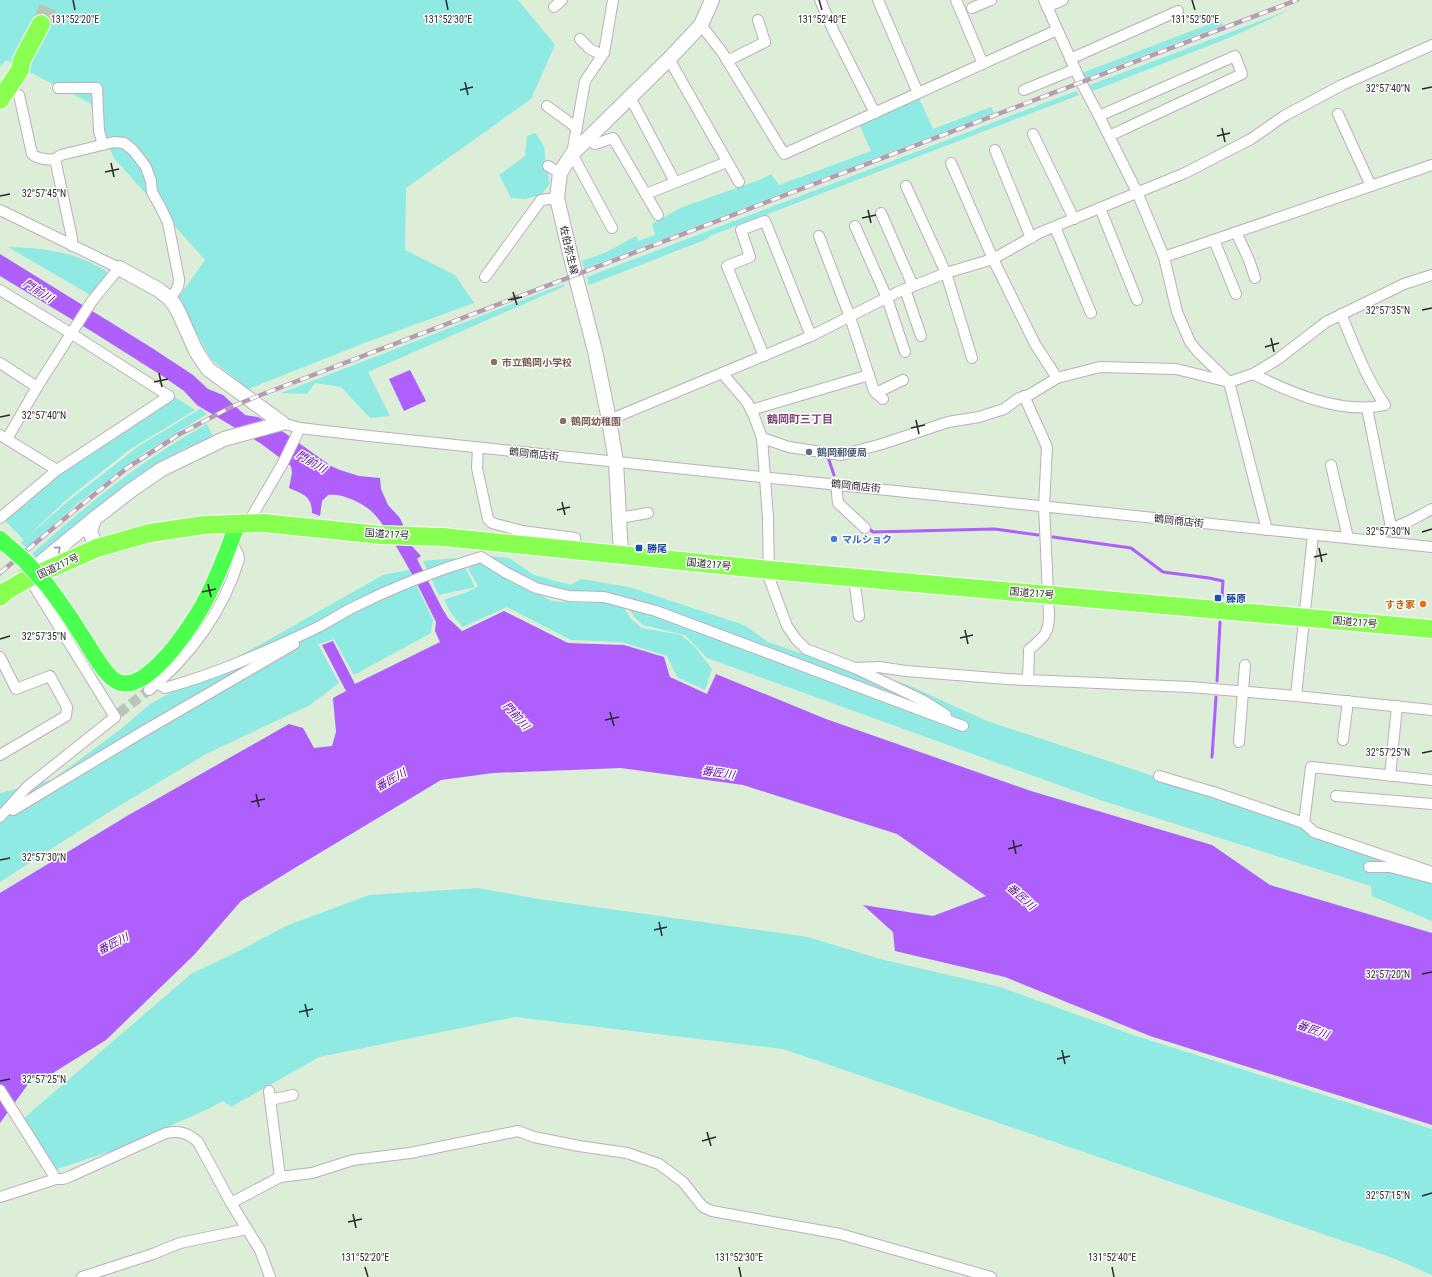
<svg xmlns="http://www.w3.org/2000/svg" width="1432" height="1277" font-family="'Roboto Condensed','Noto Sans JP',sans-serif">
	<style>
		.green { fill: #8eeae2 }
		.water { fill: #af5ffc }
		.lines { fill: none; stroke-linecap: round; stroke-linejoin: round }
		.stream { stroke: #af5ffc; stroke-width: 3 }
		.street-tunnel { stroke: #b8c6b5; stroke-width: 10; stroke-dasharray: 10 5; stroke-linecap: butt }
		.highway-tunnel { stroke: #b8c6b5; stroke-width: 18; stroke-dasharray: 18 9; stroke-linecap: butt }
		.street-casing { stroke: #bfadbd; stroke-width: 12 }
		.secondary-casing { stroke: #bfadbd; stroke-width: 16 }
		.primary-casing { stroke: #fff; stroke-width: 18 }
		.highway-casing { stroke: #fff; stroke-width: 20 }
		.street { stroke: #fff; stroke-width: 10 }
		.secondary { stroke: #fff; stroke-width: 14 }
		.primary { stroke: #4bff4e; stroke-width: 16 }
		.highway { stroke: #89ff51; stroke-width: 18 }
		.rail-casing { stroke: #b69bb3; stroke-width: 4.5 }
		.rail { stroke: #fff; stroke-width: 3; stroke-dasharray: 9; stroke-linecap: butt }
		.primary-bridge-casing { stroke: #fff; stroke-width: 18; stroke-linecap: butt }
		.primary-bridge { stroke: #4bff4e; stroke-width: 16 }
		.oneway { stroke: #9f9f9f }
		.ticks { fill: none; stroke: #292929; stroke-width: 1.5 }
		.education-dot { fill: #8d6e63; stroke: #fff; stroke-width: 1.5 }
		.service-dot { fill: #5c6f8a; stroke: #fff; stroke-width: 1.5 }
		.shop-dot { fill: #3f7fe0; stroke: #fff; stroke-width: 1.5 }
		.transit-dot { fill: #1a4fb4; stroke: #fff; stroke-width: 1.5 }
		.food-dot { fill: #e8710a; stroke: #fff; stroke-width: 1.5 }
		.labels { text-anchor: middle; dominant-baseline: central; stroke-width: 3; stroke-linejoin: round; paint-order: stroke }
		.street-label { font-size: 10px; fill: #292929; stroke: #fff }
		.education-label { font-size: 10px; font-weight: bold; fill: #785e54; stroke: #fff; text-anchor: start }
		.service-label { font-size: 10px; font-weight: bold; fill: #4e5e75; stroke: #fff; text-anchor: start }
		.shop-label { font-size: 10px; font-weight: bold; fill: #366cbe; stroke: #fff; text-anchor: start }
		.transit-label { font-size: 10px; font-weight: bold; fill: #164399; stroke: #fff; text-anchor: start }
		.food-label { font-size: 10px; font-weight: bold; fill: #c56008; stroke: #fff; text-anchor: end }
		.water-label { font-size: 11px; font-style: italic; fill: #6200a5; stroke: #fff }
		.neighbourhood-label { font-size: 11px; font-weight: bold; fill: #7e447a; stroke: #fff }
		.ticks-label { font-size: 10px; text-anchor: middle; fill: #292929; stroke: #fff; stroke-width: 3; stroke-linejoin: round; paint-order: stroke }
	</style>
	<rect width="100%" height="100%" fill="#dcedd8"/>
	<!-- green -->
	<g class="green">
		<path d="M0 0H518L555 45 531 99 406 188 405 250 455 275 474 303 367 342 248 389 211 359 177 299 205 260 114 158 90 103 6 60 0 67Z"/>
		<path d="M1292 9 1231 37 1093 91 1090 85Z"/>
		<path d="M1220 20 1223 25 1085 78 1082 73Z"/>
		<path d="M1076 91 1079 95 710 236 707 239 589 285 587 277Z"/>
		<path d="M918 96 933 129 991 107 994 113 584 269 582 261 607 252 636 236 639 241 655 235 652 224 680 208 762 179 771 174 779 185 871 151 859 124Z"/>
		<path d="M535 133 544 146 546 167 550 183 541 195 525 199 511 198 499 175 525 156 527 136Z"/>
		<path d="M8 247C45 248 79 252 110 274L92 296Z"/>
		<path d="M564 284 565 286 368 372 390 416 370 418 341 387 315 383 307 394 281 393Z"/>
		<path d="M173 396 195 410 129 450 67 499 27 537 71 499 139 446 200 409 207 414 144 453 78 503 27 548 21 543 24 540 3 519 60 471Z"/>
		<path d="M207 424 213 437 183 449 161 465 39 560 32 554C86 505 143 459 207 424Z"/>
		<path d="M489 556 509 558 534 575 571 585 581 579 629 587 744 625 768 642 812 657 908 685 987 721 1298 824 1432 876V921L1372 896 1371 886 1103 801 707 658 685 635 643 625 634 617 628 606 579 596 531 582Z"/>
		<path d="M455 558 464 566 475 587 439 595 423 561Z"/>
		<path d="M482 562 511 580 552 601 584 603 596 602 602 599 622 604 630 618 642 628 681 635 695 647 712 669 705 690 677 677 667 656 622 642 571 640 507 607 463 627 451 613 444 600C455 595 468 594 478 586L468 569 473 563Z"/>
		<path d="M409 570 433 620 431 633 354 675 334 639 318 644 339 683 310 705 208 753 112 810 0 882V793L52 780 121 729 150 704 263 643 383 575Z"/>
		<path d="M478 888 539 899 808 937 880 959 1000 987 1139 1037 1432 1129V1275L1393 1258 783 1049 515 1017 319 1057 231 1107 223 1101 208 1109 118 1149 54 1170 23 1119 191 974 241 950 286 926 369 895Z"/>
	</g>
	<!-- water -->
	<g class="water">
		<path d="M0 254 152 348 193 375 208 389 223 395 245 415 258 417 285 433 331 466 340 470 359 476 380 478 381 489 388 505 400 518 412 546 421 556 417 559 442 608 448 618 462 631 456 634 504 611 568 643 624 645 664 657 670 677 707 694 716 674 826 719 1031 791 1212 845 1270 885 1432 933V1125L1150 1036 1005 977 895 951 893 932 863 905 933 916 986 896 897 834 743 785 621 768 493 773 441 780 298 866 241 901 194 955 106 1040 53 1073 34 1076 0 1123V893L127 816 289 724 303 728 314 748 332 746 336 732 333 698 346 691 322 645 333 641 355 684 440 642 435 631 436 622C422 593 408 565 391 538 385 528 379 518 370 510 360 502 342 493 328 495L322 501 320 516 312 513C312 496 303 494 289 488L292 473 291 466 260 443 197 405 184 391 164 377 96 334 0 276Z"/>
		<path d="M410 370 426 401 404 411 389 379Z"/>
	</g>
	<g class="lines">
		<!-- stream -->
		<g class="stream">
			<path d="M828 457 834 475"/>
			<path d="M868 528 873 532 995 529 1038 535"/>
			<path d="M1053 537 1131 548 1163 572 1209 578 1223 581 1222 597"/>
			<path d="M1217 681 1220 622"/>
			<path d="M1212 757 1216 697"/>
		</g>
		<!-- street-tunnel -->
		<path class="street-tunnel" d="M119 713 149 690"/>
		<!-- highway-tunnel -->
		<path class="highway-tunnel" d="M41 24 51 0"/>
		<!-- street casing -->
		<g class="street-casing">
			<g id="street">
				<path d="M820 0 834 32 875 113"/>
				<path d="M878 0 918 93"/>
				<path d="M956 0 983 64"/>
				<path d="M1044 0 1081 82 1099 116 1137 192 1164 257 1177 312 1190 342 1198 352 1229 382 1267 530"/>
				<path d="M554 7 562 0"/>
				<path d="M1047 7 1063 0"/>
				<path d="M972 8 991 0"/>
				<path d="M701 25 722 52 784 154 1057 30"/>
				<path d="M580 39 590 49 602 55"/>
				<path d="M669 59 739 182"/>
				<path d="M1070 59 1178 11"/>
				<path d="M727 61 765 42 758 20"/>
				<path d="M58 88H97L99 131 103 145"/>
				<path d="M1024 90 1075 69"/>
				<path d="M19 95 32 154C37 159 49 160 55 159 58 158 59 156 61 155L114 142 124 143 133 150 146 167 151 181 152 192 161 208 168 223 179 279C179 288 176 292 169 298"/>
				<path d="M630 97 675 182"/>
				<path d="M547 106 577 128"/>
				<path d="M1338 114 1371 186"/>
				<path d="M1099 116 1235 56 1242 74 1109 136"/>
				<path d="M1033 134 1074 219"/>
				<path d="M587 139 595 144 613 138 658 215"/>
				<path d="M995 150 1031 238"/>
				<path d="M55 159 72 238V246"/>
				<path d="M951 163 993 259 1035 344 1057 378 1100 367 1176 369 1229 382 1253 374 1278 359 1326 322 1404 284 1432 275"/>
				<path d="M548 166 560 173"/>
				<path d="M906 186 946 273 972 358"/>
				<path d="M646 194 727 162"/>
				<path d="M1100 208 1137 300"/>
				<path d="M0 210 119 268 92 301 37 387 7 439"/>
				<path d="M881 213 913 286"/>
				<path d="M855 226 887 298 905 352"/>
				<path d="M1055 227 1091 313"/>
				<path d="M612 228 572 154 585 81 604 53 613 0"/>
				<path d="M1236 232 1249 260 1255 278"/>
				<path d="M819 236 850 317 874 391 883 399"/>
				<path d="M1214 240 1236 294"/>
				<path d="M1164 257 1432 165"/>
				<path d="M485 277 541 200 557 198"/>
				<path d="M905 289 921 336"/>
				<path d="M0 290 72 334 169 396 57 470 0 518"/>
				<path d="M764 356 727 266 750 257 741 230 765 221 811 336"/>
				<path d="M0 363 37 387"/>
				<path d="M722 373 747 402 754 416 762 438 768 518 769 578 787 626 796 639 806 649 855 668 924 701 946 715"/>
				<path d="M1253 374C1291 393 1342 415 1385 405 1365 376 1355 347 1341 314"/>
				<path d="M876 393 903 380"/>
				<path d="M1024 396 1047 447 1044 506 1049 615C1049 635 1043 637 1029 650L1028 680"/>
				<path d="M1367 408 1391 527"/>
				<path d="M751 410 869 375"/>
				<path d="M609 420 811 336 898 292 946 273 993 259 1039 233 1185 173 1251 139 1284 116 1342 85 1432 45"/>
				<path d="M282 423 300 428 360 435 1432 547"/>
				<path d="M0 435 57 470"/>
				<path d="M762 438 789 447 841 455 882 444 948 422 979 417 1004 409 1019 398 1029 395 1057 378"/>
				<path d="M478 448 477 468 488 519 492 523 522 531 575 538 577 551"/>
				<path d="M1331 465 1348 538"/>
				<path d="M836 484 838 503 865 528"/>
				<path d="M619 518 648 513"/>
				<path d="M248 523 283 463 300 428"/>
				<path d="M1373 541C1382 530 1388 530 1400 525 1411 521 1422 514 1432 509"/>
				<path d="M854 578 859 616"/>
				<path d="M0 657 16 689 50 676 67 707 66 716 0 755"/>
				<path d="M855 668 879 667 906 671 1007 679 1190 687 1296 696 1432 710"/>
				<path d="M157 683 165 688C216 674 265 652 312 630 326 624 338 615 352 608 393 587 437 570 481 557L505 572 536 588 569 596 604 597 656 611 963 726"/>
				<path d="M149 690C190 657 224 610 239 559L238 554 231 541"/>
				<path d="M1296 696 1313 535"/>
				<path d="M1343 740 1348 701"/>
				<path d="M1239 742 1245 665"/>
				<path d="M1159 776 1213 792 1304 823 1314 832 1432 872"/>
				<path d="M1390 776 1397 706"/>
				<path d="M1336 796 1432 804"/>
				<path d="M13 810 144 731 294 644"/>
				<path d="M0 817 27 787 115 717 29 578"/>
				<path d="M1304 823 1311 767 1432 780"/>
				<path d="M1369 867H1390L1432 878"/>
				<path d="M0 1090 56 1179H63L71 1176 166 1133C179 1130 188 1133 198 1142L231 1203 260 1250 270 1277"/>
				<path d="M269 1091 280 1177"/>
				<path d="M270 1100 293 1095"/>
				<path d="M0 1197 56 1179"/>
				<path d="M231 1203 280 1177 312 1173 353 1160 410 1153 518 1131 534 1137 579 1146 627 1153 659 1164 683 1182 703 1207 712 1211 840 1234 991 1277"/>
				<path d="M82 1277 153 1254 180 1243 247 1229"/>
			</g>
		</g>
		<!-- secondary casing -->
		<g class="secondary-casing">
			<g id="secondary">
				<path d="M119 268 159 290 169 298 174 304 179 313 196 351 208 369 282 423"/>
				<path d="M94 519 90 532 97 548"/>
				<path d="M621 555 616 462 609 420 595 351 575 274 557 198 560 173 572 154 669 59 701 25 712 0"/>
				<path d="M26 575 94 519 130 491 162 469 224 439 282 423"/>
			</g>
		</g>
		<!-- primary casing -->
		<g class="primary-casing">
			<path id="primary" d="M47 585C59 601 70 616 80 633 89 645 103 674 116 681 146 698 195 621 206 599 219 575 228 548 238 523"/>
		</g>
		<!-- highway casing -->
		<g class="highway-casing">
			<g id="highway">
				<path d="M0 100 20 70 22 60 41 24"/>
				<path d="M0 597 6 591 29 578 97 548 150 533 204 525 263 523 381 535 443 537 780 571 1432 629"/>
			</g>
		</g>
		<!-- street -->
		<use href="#street" class="street"/>
		<!-- secondary -->
		<use href="#secondary" class="secondary"/>
		<!-- primary -->
		<use href="#primary" class="primary"/>
		<!-- highway -->
		<use href="#highway" class="highway"/>
		<!-- rail casing -->
		<g class="rail-casing">
			<path id="rail" d="M0 573 64 519 127 468 178 435 231 407 258 396 1297 0"/>
		</g>
		<!-- rail -->
		<use href="#rail" class="rail"/>
		<!-- primary-bridge casing -->
		<g class="primary-bridge-casing">
			<path id="primary-bridge" d="M0 539 24 560 47 585"/>
		</g>
		<!-- primary-bridge -->
		<use href="#primary-bridge" class="primary-bridge"/>
	</g>
	<!-- one-way arrows -->
	<defs><path id="oneway-chevron" d="M-2-3.5L2.5 0L-2 3.5" fill="none" stroke-width="1.6" stroke-linecap="round" stroke-linejoin="round"/></defs>
	<use class="oneway" href="#oneway-chevron" transform="translate(58 549) rotate(-40)"/>
	<!-- ticks -->
	<path class="ticks" d="M73 0 75 10M446 0 448 10M819 0 822 10M1192 0 1195 10M465 82 468 95M1422 89 1432 87M460 90 473 87M1222 128 1225 142M1217 136 1230 133M111 163 114 177M105 172 119 169M0 196 10 194M868 210 871 223M862 218 876 215M513 292 517 305M508 300 522 297M1422 310 1432 308M1271 338 1274 352M1265 347 1279 343M159 373 162 387M154 382 168 379M0 417 10 415M916 420 919 434M911 428 925 425M562 502 565 515M557 510 570 507M1422 532 1432 529M1319 548 1322 562M1314 557 1327 554M208 584 211 597M202 592 216 589M965 630 968 644M960 638 973 635M0 639 10 636M610 712 614 726M605 720 619 717M1422 753 1432 751M256 794 259 807M251 802 265 799M1013 840 1016 854M1008 849 1022 845M0 860 10 858M659 922 662 936M654 930 667 927M1422 974 1432 972M305 1004 308 1017M299 1012 313 1009M1062 1050 1065 1064M1057 1059 1070 1056M0 1081 10 1079M707 1132 711 1146M702 1141 716 1137M1422 1196 1432 1193M353 1214 356 1228M348 1222 362 1219M365 1267 368 1277M739 1267 741 1277M1112 1267 1114 1277"/>
	<!-- markers -->
	<g class="education-dot">
		<circle cx="494" cy="362" r="4"/>
		<circle cx="563" cy="421" r="4"/>
	</g>
	<circle class="service-dot" cx="809" cy="452" r="4"/>
	<circle class="shop-dot" cx="834" cy="539" r="4"/>
	<g class="transit-dot">
		<rect x="635" y="544" width="8" height="8" rx="2"/>
		<rect x="1214" y="594" width="8" height="8" rx="2"/>
	</g>
	<circle class="food-dot" cx="1423" cy="604" r="4"/>
	<g class="labels">
		<!-- street labels -->
		<g class="street-label">
			<text transform="translate(569 250) rotate(77)">佐伯弥生線</text>
			<text transform="translate(534 454) rotate(6)">鶴岡商店街</text>
			<text transform="translate(856 486) rotate(6)">鶴岡商店街</text>
			<text transform="translate(1179 521) rotate(6)">鶴岡商店街</text>
			<text transform="translate(387 534) rotate(4)">国道217号</text>
			<text transform="translate(709 564) rotate(6)">国道217号</text>
			<text transform="translate(58 566) rotate(-25)">国道217号</text>
			<text transform="translate(1032 593) rotate(5)">国道217号</text>
			<text transform="translate(1355 622) rotate(5)">国道217号</text>
		</g>
		<!-- education labels -->
		<g class="education-label">
			<text x="502" y="362">市立鶴岡小学校</text>
			<text x="571" y="421">鶴岡幼稚園</text>
		</g>
		<!-- service labels -->
		<g class="service-label">
			<text x="817" y="452">鶴岡郵便局</text>
		</g>
		<!-- shop labels -->
		<g class="shop-label">
			<text x="842" y="539">マルショク</text>
		</g>
		<!-- transit labels -->
		<g class="transit-label">
			<text x="647" y="548">勝尾</text>
			<text x="1226" y="598">藤原</text>
		</g>
		<!-- food labels -->
		<g class="food-label">
			<text x="1415" y="604">すき家</text>
		</g>
		<!-- water labels -->
		<g class="water-label">
			<text transform="translate(38 291) rotate(33)">門前川</text>
			<text transform="translate(311 462) rotate(30)">門前川</text>
			<text transform="translate(516 716) rotate(47)">門前川</text>
			<text transform="translate(718 773) rotate(9)">番匠川</text>
			<text transform="translate(391 780) rotate(-30)">番匠川</text>
			<text transform="translate(1021 897) rotate(41)">番匠川</text>
			<text transform="translate(113 944) rotate(-27)">番匠川</text>
			<text transform="translate(1313 1030) rotate(20)">番匠川</text>
		</g>
		<!-- neighbourhood labels -->
		<g class="neighbourhood-label">
			<text x="800" y="419">鶴岡町三丁目</text>
		</g>
	</g>
	<g class="ticks-label">
		<text x="75" y="23">131°52'20"E</text>
		<text x="448" y="23">131°52'30"E</text>
		<text x="822" y="23">131°52'40"E</text>
		<text x="1195" y="23">131°52'50"E</text>
		<text x="1388" y="92">32°57'40"N</text>
		<text x="44" y="197">32°57'45"N</text>
		<text x="1388" y="314">32°57'35"N</text>
		<text x="44" y="419">32°57'40"N</text>
		<text x="1388" y="535">32°57'30"N</text>
		<text x="44" y="640">32°57'35"N</text>
		<text x="1388" y="756">32°57'25"N</text>
		<text x="44" y="861">32°57'30"N</text>
		<text x="1388" y="978">32°57'20"N</text>
		<text x="44" y="1083">32°57'25"N</text>
		<text x="1388" y="1199">32°57'15"N</text>
		<text x="365" y="1261">131°52'20"E</text>
		<text x="739" y="1261">131°52'30"E</text>
		<text x="1112" y="1261">131°52'40"E</text>
	</g>
</svg>
